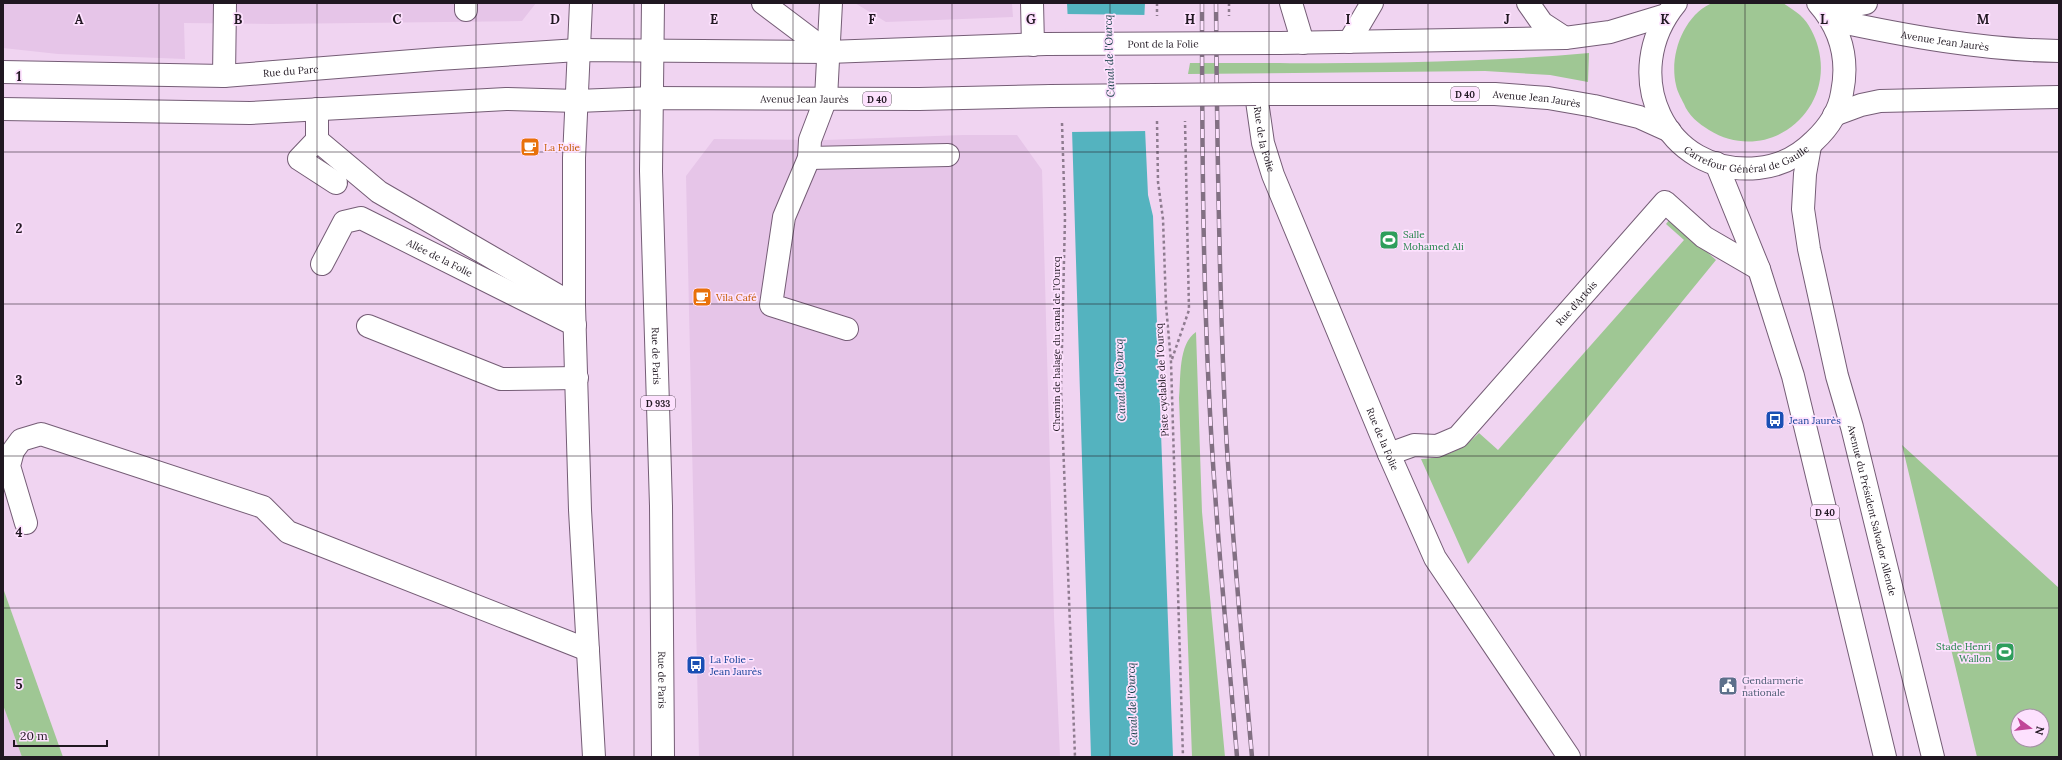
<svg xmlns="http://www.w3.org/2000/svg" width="2062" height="760" font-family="Lora,serif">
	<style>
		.built { fill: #e6c5e8 }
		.green { fill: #9fc794; fill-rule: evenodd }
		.water { fill: #54b3bf }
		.pier { fill: #f0d4f1 }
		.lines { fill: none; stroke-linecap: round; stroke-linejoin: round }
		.minor-casing { stroke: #755d76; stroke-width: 24 }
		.major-casing { stroke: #755d76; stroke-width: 24 }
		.path { stroke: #8e7b8f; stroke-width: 2.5; stroke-dasharray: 3 3; stroke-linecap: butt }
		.minor { stroke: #fff; stroke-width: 22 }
		.major { stroke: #fff; stroke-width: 22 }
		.rail-casing { stroke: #827083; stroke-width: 4.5 }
		.rail { stroke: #fde1fe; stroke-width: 3; stroke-dasharray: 9; stroke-linecap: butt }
		.major-bridge-casing { stroke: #755d76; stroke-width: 24; stroke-linecap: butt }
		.major-bridge { stroke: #fff; stroke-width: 22 }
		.grid { fill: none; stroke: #201721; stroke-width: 1; stroke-opacity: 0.55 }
		.labels { text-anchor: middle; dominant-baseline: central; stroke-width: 3.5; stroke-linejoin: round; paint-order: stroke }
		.shield { fill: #fde1fe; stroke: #625463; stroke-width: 1 }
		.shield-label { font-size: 9px; font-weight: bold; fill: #201721 }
		.street-label { font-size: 10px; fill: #201721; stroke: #fde1fe }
		.food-label { font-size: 10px; fill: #c56008; stroke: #fde1fe; text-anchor: start }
		.leisure-label { font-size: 10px; fill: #27864d; stroke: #fde1fe; text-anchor: start }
		.transit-label { font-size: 10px; fill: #164399; stroke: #fde1fe; text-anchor: start }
		.service-label { font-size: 10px; fill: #4e5e75; stroke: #fde1fe; text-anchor: start }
		.water-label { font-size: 11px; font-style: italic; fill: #103d42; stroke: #fde1fe }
		.grid-label { font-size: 13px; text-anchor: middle; font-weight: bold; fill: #201721; stroke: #fde1fe; stroke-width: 3.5; stroke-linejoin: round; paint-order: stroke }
	</style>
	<rect width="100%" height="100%" fill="#f0d4f1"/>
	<!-- built -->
	<g class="built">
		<path d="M3 3H536L522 21 271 24 184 23 185 59 58 54 3 48Z"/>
		<path d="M855 3H1012L1013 17 886 22Z"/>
		<path d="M963 135H1017L1042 170 1054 616 1060 757H699L686 176 714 139 825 140Z"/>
		<path d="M3 705 22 757H3Z"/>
	</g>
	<!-- green -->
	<g class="green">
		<path d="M1783 3C1789 7 1795 11 1800 15 1809 23 1815 36 1818 47 1836 112 1767 166 1709 130 1699 124 1688 115 1684 104 1681 98 1677 91 1676 85 1669 56 1683 17 1710 4 1716 1 1772 3 1783 3Z"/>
		<path d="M1589 53 1588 82 1550 75 1485 71 1188 74 1190 63C1323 63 1456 65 1589 53Z"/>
		<path d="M1670 219 1716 260 1468 564 1421 459C1445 458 1462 450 1479 433L1498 450 1684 240 1666 224Z"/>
		<path d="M1196 332 1202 512 1225 757H1192L1179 398C1181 378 1178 344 1196 332Z"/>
		<path d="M1902 445 2059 588V757H1977ZM2018 716H2042V740H2018Z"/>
		<path d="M3 588 63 757H22L3 705Z"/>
	</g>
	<!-- water -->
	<path class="water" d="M1067 3H1145L1142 62 1148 195 1153 216 1173 757H1091L1070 63Z"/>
	<!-- pier -->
	<path class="pier" d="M1065 14 1148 15 1144 62 1147 131 1070 132Z"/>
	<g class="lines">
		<!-- minor casing -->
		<g class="minor-casing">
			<g id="minor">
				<path d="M831 3 826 98 810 140 809 158 784 217 771 305 847 329"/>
				<path d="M1032 3 1033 45"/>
				<path d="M1291 3 1303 43"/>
				<path d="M1528 3 1542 23 1565 38"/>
				<path d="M466 10V3"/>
				<path d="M1826 11 1866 3"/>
				<path d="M1349 42 1372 3"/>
				<path d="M224 76 225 3"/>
				<path id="s1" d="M1256 94 1263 143 1273 175 1389 454 1435 558 1569 757"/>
				<path d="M317 109V140L299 159 336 183"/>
				<path d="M317 140 379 192 574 305"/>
				<path d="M809 158 948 155"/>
				<path id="s2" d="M322 264 344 222 361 218 575 325"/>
				<path d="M368 326 501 379 577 378"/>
				<path id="s3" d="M1389 454 1414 445 1437 446 1458 437 1665 202 1704 237 1759 269"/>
				<path d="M26 523 9 466 13 451 21 440 41 434 263 507 288 532 588 650"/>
			</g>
		</g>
		<!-- major casing -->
		<g class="major-casing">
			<g id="major">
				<path d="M581 3 574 158V305L580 510 594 757"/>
				<path id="s4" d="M653 3 651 171 661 506 663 757"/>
				<path d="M763 3 828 52"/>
				<path id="s5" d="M1676 3C1618 73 1664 177 1758 168 1779 166 1799 156 1814 141 1828 128 1839 112 1842 93 1849 59 1841 29 1818 3"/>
				<path id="s6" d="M1832 20C1906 36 1983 50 2059 51"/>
				<path d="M1280 43 1565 38 1610 32 1666 15"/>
				<path id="s7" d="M3 72 224 76 438 59 578 50 828 52 1046 44"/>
				<path id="s8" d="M1256 94H1495L1548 98 1594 106 1639 117 1670 131"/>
				<path id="s9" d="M3 109 250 113 506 99 577 101 653 98 919 99 1051 96"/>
				<path d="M1834 115 1861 105 1880 101 2059 97"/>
				<path id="s10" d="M1810 146 1805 174 1803 209 1809 249 1837 376 1852 427 1933 757"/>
				<path d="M1716 163 1759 269 1793 376 1885 757"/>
			</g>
		</g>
		<!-- path -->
		<g class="path">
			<path d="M1157 3V16"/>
			<path d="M1229 3V16"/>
			<path d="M1157 121 1158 182 1163 219 1166 305 1171 362 1183 757"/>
			<path d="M1062 123 1065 218 1061 388 1075 757"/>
			<path d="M1172 359 1189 310 1185 121"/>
		</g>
		<!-- minor -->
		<use href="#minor" class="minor"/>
		<!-- major -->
		<use href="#major" class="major"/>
		<!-- rail casing -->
		<g class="rail-casing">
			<g id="rail">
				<path d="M1202 3C1202 166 1203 330 1215 492 1221 581 1230 669 1237 757"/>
				<path d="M1216 3C1217 140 1219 276 1225 413 1231 528 1242 642 1252 757"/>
			</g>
		</g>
		<!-- rail -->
		<use href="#rail" class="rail"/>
		<!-- major-bridge casing -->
		<g class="major-bridge-casing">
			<g id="major-bridge">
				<path id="s11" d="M1046 44 1280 43"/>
				<path d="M1051 96 1256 94"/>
			</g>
		</g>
		<!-- major-bridge -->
		<use href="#major-bridge" class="major-bridge"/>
	</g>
	<!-- grid -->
	<path class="grid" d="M159 3V757M317 3V757M476 3V757M634 3V757M793 3V757M952 3V757M1110 3V757M1269 3V757M1428 3V757M1586 3V757M1745 3V757M1903 3V757M3 152H2059M3 304H2059M3 456H2059M3 608H2059"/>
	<!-- icons -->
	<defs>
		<g id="cafe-square" transform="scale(1)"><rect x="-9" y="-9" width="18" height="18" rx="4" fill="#e8710a" stroke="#fde1fe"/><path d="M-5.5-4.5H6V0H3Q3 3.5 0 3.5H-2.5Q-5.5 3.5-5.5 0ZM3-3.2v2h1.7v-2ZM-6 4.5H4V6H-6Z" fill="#fff"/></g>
		<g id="stadium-square" transform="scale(1)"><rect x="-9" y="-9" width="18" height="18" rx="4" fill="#2e9e5b" stroke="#fde1fe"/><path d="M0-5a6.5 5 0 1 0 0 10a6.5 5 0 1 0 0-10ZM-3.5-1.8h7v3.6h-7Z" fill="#fff"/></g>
		<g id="bus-square" transform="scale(1)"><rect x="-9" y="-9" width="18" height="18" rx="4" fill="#1a4fb4" stroke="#fde1fe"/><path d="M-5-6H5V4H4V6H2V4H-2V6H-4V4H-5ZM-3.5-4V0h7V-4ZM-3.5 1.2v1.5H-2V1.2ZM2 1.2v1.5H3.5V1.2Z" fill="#fff"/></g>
		<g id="civic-square" transform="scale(1)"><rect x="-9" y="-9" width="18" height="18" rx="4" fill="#5c6f8a" stroke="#fde1fe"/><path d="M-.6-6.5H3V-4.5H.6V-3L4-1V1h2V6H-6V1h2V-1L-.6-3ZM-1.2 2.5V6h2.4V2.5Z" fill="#fff"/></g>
	</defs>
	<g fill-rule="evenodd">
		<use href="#cafe-square" x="530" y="147"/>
		<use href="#stadium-square" x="1389" y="240"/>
		<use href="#cafe-square" x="702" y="297"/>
		<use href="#bus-square" x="1775" y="420"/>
		<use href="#stadium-square" x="2005" y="652"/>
		<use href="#bus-square" x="696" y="665"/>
		<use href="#civic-square" x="1728" y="686"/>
	</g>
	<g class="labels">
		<!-- shield labels -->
		<g class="shield">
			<rect x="1451" y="87" width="28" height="14" rx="3"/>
			<rect x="863" y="92" width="28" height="14" rx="3"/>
			<rect x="641" y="396" width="34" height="14" rx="3"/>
			<rect x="1811" y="505" width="28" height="14" rx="3"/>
		</g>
		<g class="shield-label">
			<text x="1465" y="94">D 40</text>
			<text x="877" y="99">D 40</text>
			<text x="658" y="403">D 933</text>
			<text x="1825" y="512">D 40</text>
		</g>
		<!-- street labels -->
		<g class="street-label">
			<text stroke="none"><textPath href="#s6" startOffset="115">Avenue Jean Jaurès</textPath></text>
			<text stroke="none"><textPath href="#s11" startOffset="117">Pont de la Folie</textPath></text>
			<text stroke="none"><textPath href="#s7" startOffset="288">Rue du Parc</textPath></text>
			<text stroke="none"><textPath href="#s9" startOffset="802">Avenue Jean Jaurès</textPath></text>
			<text stroke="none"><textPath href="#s8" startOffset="281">Avenue Jean Jaurès</textPath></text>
			<text stroke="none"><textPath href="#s1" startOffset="46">Rue de la Folie</textPath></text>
			<text stroke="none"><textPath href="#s5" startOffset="227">Carrefour Général de Gaulle</textPath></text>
			<text stroke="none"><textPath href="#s2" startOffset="153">Allée de la Folie</textPath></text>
			<text stroke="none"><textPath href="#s3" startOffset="251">Rue d'Artois</textPath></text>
			<text transform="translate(1056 344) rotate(-90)">Chemin de halage du canal de l'Ourcq</text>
			<text stroke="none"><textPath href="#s4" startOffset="353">Rue de Paris</textPath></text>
			<text transform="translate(1162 380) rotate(-93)">Piste cyclable de l'Ourcq</text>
			<text stroke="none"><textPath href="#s1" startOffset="369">Rue de la Folie</textPath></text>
			<text stroke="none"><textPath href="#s10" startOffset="373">Avenue du Président Salvador Allende</textPath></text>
			<text stroke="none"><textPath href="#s4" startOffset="677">Rue de Paris</textPath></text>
		</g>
		<!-- food labels -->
		<g class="food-label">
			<text x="544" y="147">La Folie</text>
			<text x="716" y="297">Vila Café</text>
		</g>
		<!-- leisure labels -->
		<g class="leisure-label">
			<text x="1403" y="234">Salle<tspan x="1403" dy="12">Mohamed Ali</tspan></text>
			<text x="1991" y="646" text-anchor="end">Stade Henri<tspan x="1991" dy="12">Wallon</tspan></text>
		</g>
		<!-- transit labels -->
		<g class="transit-label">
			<text x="1789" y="420">Jean Jaurès</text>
			<text x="710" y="659">La Folie -<tspan x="710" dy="12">Jean Jaurès</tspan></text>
		</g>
		<!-- service labels -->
		<g class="service-label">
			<text x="1742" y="680">Gendarmerie<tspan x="1742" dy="12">nationale</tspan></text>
		</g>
		<!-- water labels -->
		<g class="water-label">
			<text transform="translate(1109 56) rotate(-92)">Canal de l'Ourcq</text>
			<text transform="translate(1120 380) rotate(-92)">Canal de l'Ourcq</text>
			<text transform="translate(1132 704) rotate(-92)">Canal de l'Ourcq</text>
		</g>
	</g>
	<g class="grid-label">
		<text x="79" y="24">A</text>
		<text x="238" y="24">B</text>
		<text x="397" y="24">C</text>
		<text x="555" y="24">D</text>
		<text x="714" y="24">E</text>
		<text x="872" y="24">F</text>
		<text x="1031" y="24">G</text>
		<text x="1190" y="24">H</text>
		<text x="1348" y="24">I</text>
		<text x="1507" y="24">J</text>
		<text x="1665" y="24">K</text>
		<text x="1824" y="24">L</text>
		<text x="1983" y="24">M</text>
		<text x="19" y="81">1</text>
		<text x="19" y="233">2</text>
		<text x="19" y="385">3</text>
		<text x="19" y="537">4</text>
		<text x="19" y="689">5</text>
	</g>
	<!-- border -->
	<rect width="2062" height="760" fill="none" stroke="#201721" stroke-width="8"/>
	<!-- north arrow -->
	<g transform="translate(2030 728) rotate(105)"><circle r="19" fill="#fde1fe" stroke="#a590a6"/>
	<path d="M0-3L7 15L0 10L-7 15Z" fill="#c14698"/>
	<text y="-6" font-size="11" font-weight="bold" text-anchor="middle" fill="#201721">N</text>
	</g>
	<!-- scale -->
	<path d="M14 740v6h93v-6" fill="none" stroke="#201721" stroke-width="2"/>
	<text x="20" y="740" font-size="12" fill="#201721" stroke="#fde1fe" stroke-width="3" paint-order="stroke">20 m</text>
</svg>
